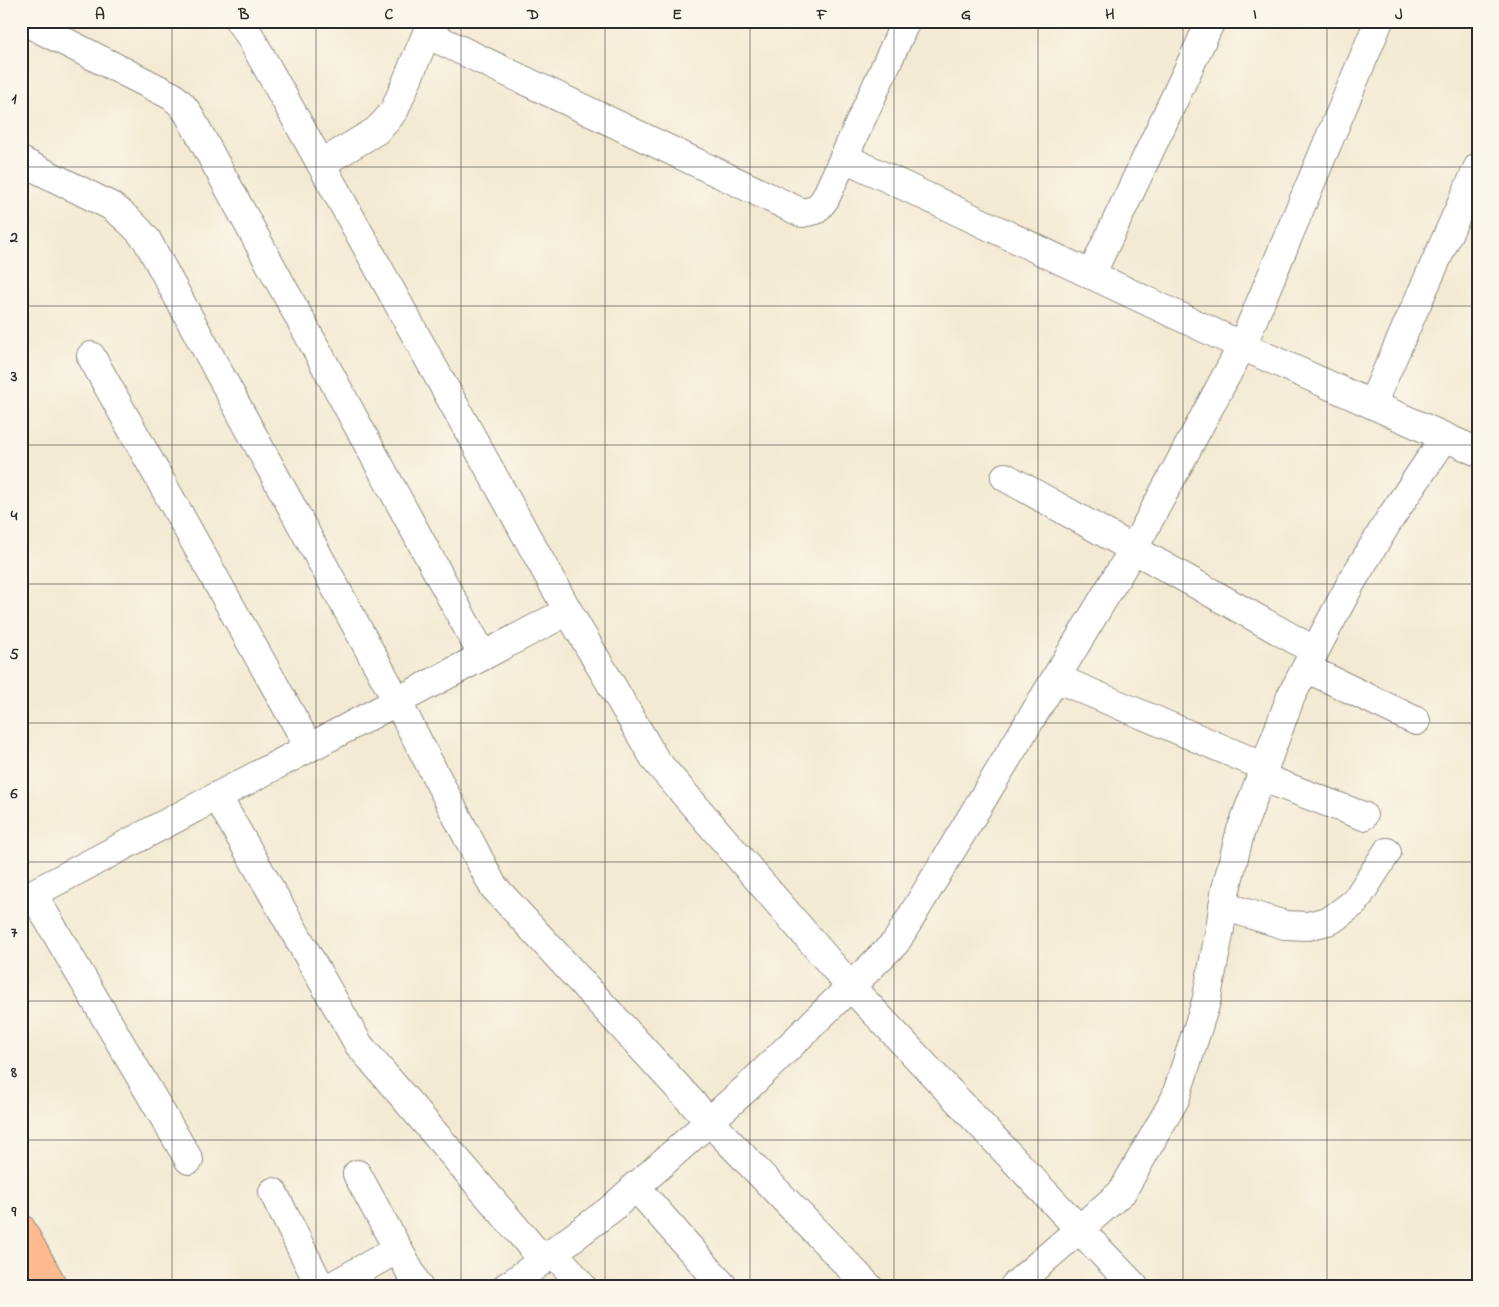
<svg xmlns="http://www.w3.org/2000/svg" width="1499" height="1307" font-family="'Indie Flower',sans-serif">
	<style>
		.lines { fill: none; stroke-linecap: round; stroke-linejoin: round }
		.street-casing { stroke: #8f8a7f; stroke-width: 30 }
		.primary-casing { stroke: #8f8a7f; stroke-width: 30 }
		.street { stroke: #fff; stroke-width: 28 }
		.primary { stroke: #fcba8e; stroke-width: 28 }
		.grid { fill: none; stroke: #2b2b2b; stroke-width: 1; stroke-opacity: 0.55 }
		.neatline { fill: none; stroke: #2b2b2b; stroke-width: 2 }
		.grid-label { font-size: 16px; text-anchor: middle; font-weight: bold; fill: #2b2b2b }
	</style>
	<rect width="100%" height="100%" fill="#fbf7ec"/>
	<filter id="ink" filterUnits="userSpaceOnUse"><feTurbulence type="fractalNoise" baseFrequency=".02" numOctaves="2"/><feDisplacementMap in="SourceGraphic" scale="10" xChannelSelector="R" yChannelSelector="G"/><feConvolveMatrix kernelMatrix="1 2 1 2 8 2 1 2 1" color-interpolation-filters="sRGB"/></filter>
	<filter id="wash" filterUnits="userSpaceOnUse"><feTurbulence type="fractalNoise" baseFrequency=".0096" numOctaves="4" result="noise"/><feDisplacementMap in="SourceGraphic" scale="20" xChannelSelector="R" yChannelSelector="G"/><feGaussianBlur stdDeviation="1.12" result="paint"/><feColorMatrix in="noise" values="0 0 0 0 0 0 0 0 0 0 0 0 0 0 0 0 0 1.4 0 .05"/><feComposite in="paint" operator="in"/></filter>
	<g filter="url(#wash)">
		<rect width="100%" height="100%" fill="#f3ead3"/>
	</g>
	<g filter="url(#ink)">
		<g class="lines">
			<!-- street casing -->
			<g class="street-casing">
				<g id="street">
					<path d="M24 21 172 96 181 104 188 113 483 656"/>
					<path d="M239 21 248 33 321 164 568 611 656 761 850 986 1079 1229 1134 1286"/>
					<path d="M427 34 802 213 816 210 825 199 906 21"/>
					<path d="M845 158 1242 346 1478 452"/>
					<path d="M21 161 111 206C125 216 136 226 147 240L397 701 493 886 709 1121 868 1286"/>
					<path d="M321 164 376 131 386 121 395 109 432 21"/>
					<path d="M1091 275 1210 23"/>
					<path d="M91 356 309 747"/>
					<path d="M1372 404 1478 167"/>
					<path d="M1005 477 1315 651"/>
					<path d="M1306 668 1416 721"/>
					<path d="M1056 678 1265 767"/>
					<path d="M1261 777 1363 816"/>
					<path d="M217 796 359 1045 543 1260"/>
					<path d="M33 894 189 1160"/>
					<path d="M21 900 568 611"/>
					<path d="M1223 906 1285 925 1308 926 1331 920 1355 902 1387 852"/>
					<path d="M357 1174 418 1286"/>
					<path d="M635 1186 723 1286"/>
					<path d="M273 1192 320 1286"/>
					<path d="M554 1252 582 1286"/>
					<path d="M332 1286 398 1249"/>
					<path d="M507 1286 515 1281 611 1209 749 1086 896 942 1133 550 1242 346 1379 21"/>
					<path d="M1014 1286 1122 1192 1175 1099 1206 1002 1220 929 1225 893 1240 833 1291 696 1352 581 1391 517 1445 437"/>
				</g>
			</g>
			<!-- primary casing -->
			<g class="primary-casing">
				<path id="primary" d="M21 1228 53 1286"/>
			</g>
			<!-- street -->
			<use href="#street" class="street"/>
			<!-- primary -->
			<use href="#primary" class="primary"/>
		</g>
	</g>
	<!-- grid -->
	<path class="grid" d="M172 21V1286M316 21V1286M461 21V1286M605 21V1286M750 21V1286M894 21V1286M1038 21V1286M1183 21V1286M1327 21V1286M21 167H1478M21 306H1478M21 445H1478M21 584H1478M21 723H1478M21 862H1478M21 1001H1478M21 1140H1478"/>
	<!-- margin -->
	<rect width="1499" height="1307" fill="none" stroke="#fbf7ec" stroke-width="55"/>
	<rect x="28" y="28" width="1444" height="1252" class="neatline"/>
	<g class="grid-label">
		<text x="100" y="19">A</text>
		<text x="244" y="19">B</text>
		<text x="389" y="19">C</text>
		<text x="533" y="19">D</text>
		<text x="677" y="19">E</text>
		<text x="822" y="19">F</text>
		<text x="966" y="19">G</text>
		<text x="1110" y="19">H</text>
		<text x="1255" y="19">I</text>
		<text x="1399" y="19">J</text>
		<text x="14" y="103">1</text>
		<text x="14" y="242">2</text>
		<text x="14" y="381">3</text>
		<text x="14" y="520">4</text>
		<text x="14" y="659">5</text>
		<text x="14" y="798">6</text>
		<text x="14" y="937">7</text>
		<text x="14" y="1077">8</text>
		<text x="14" y="1216">9</text>
	</g>
</svg>
